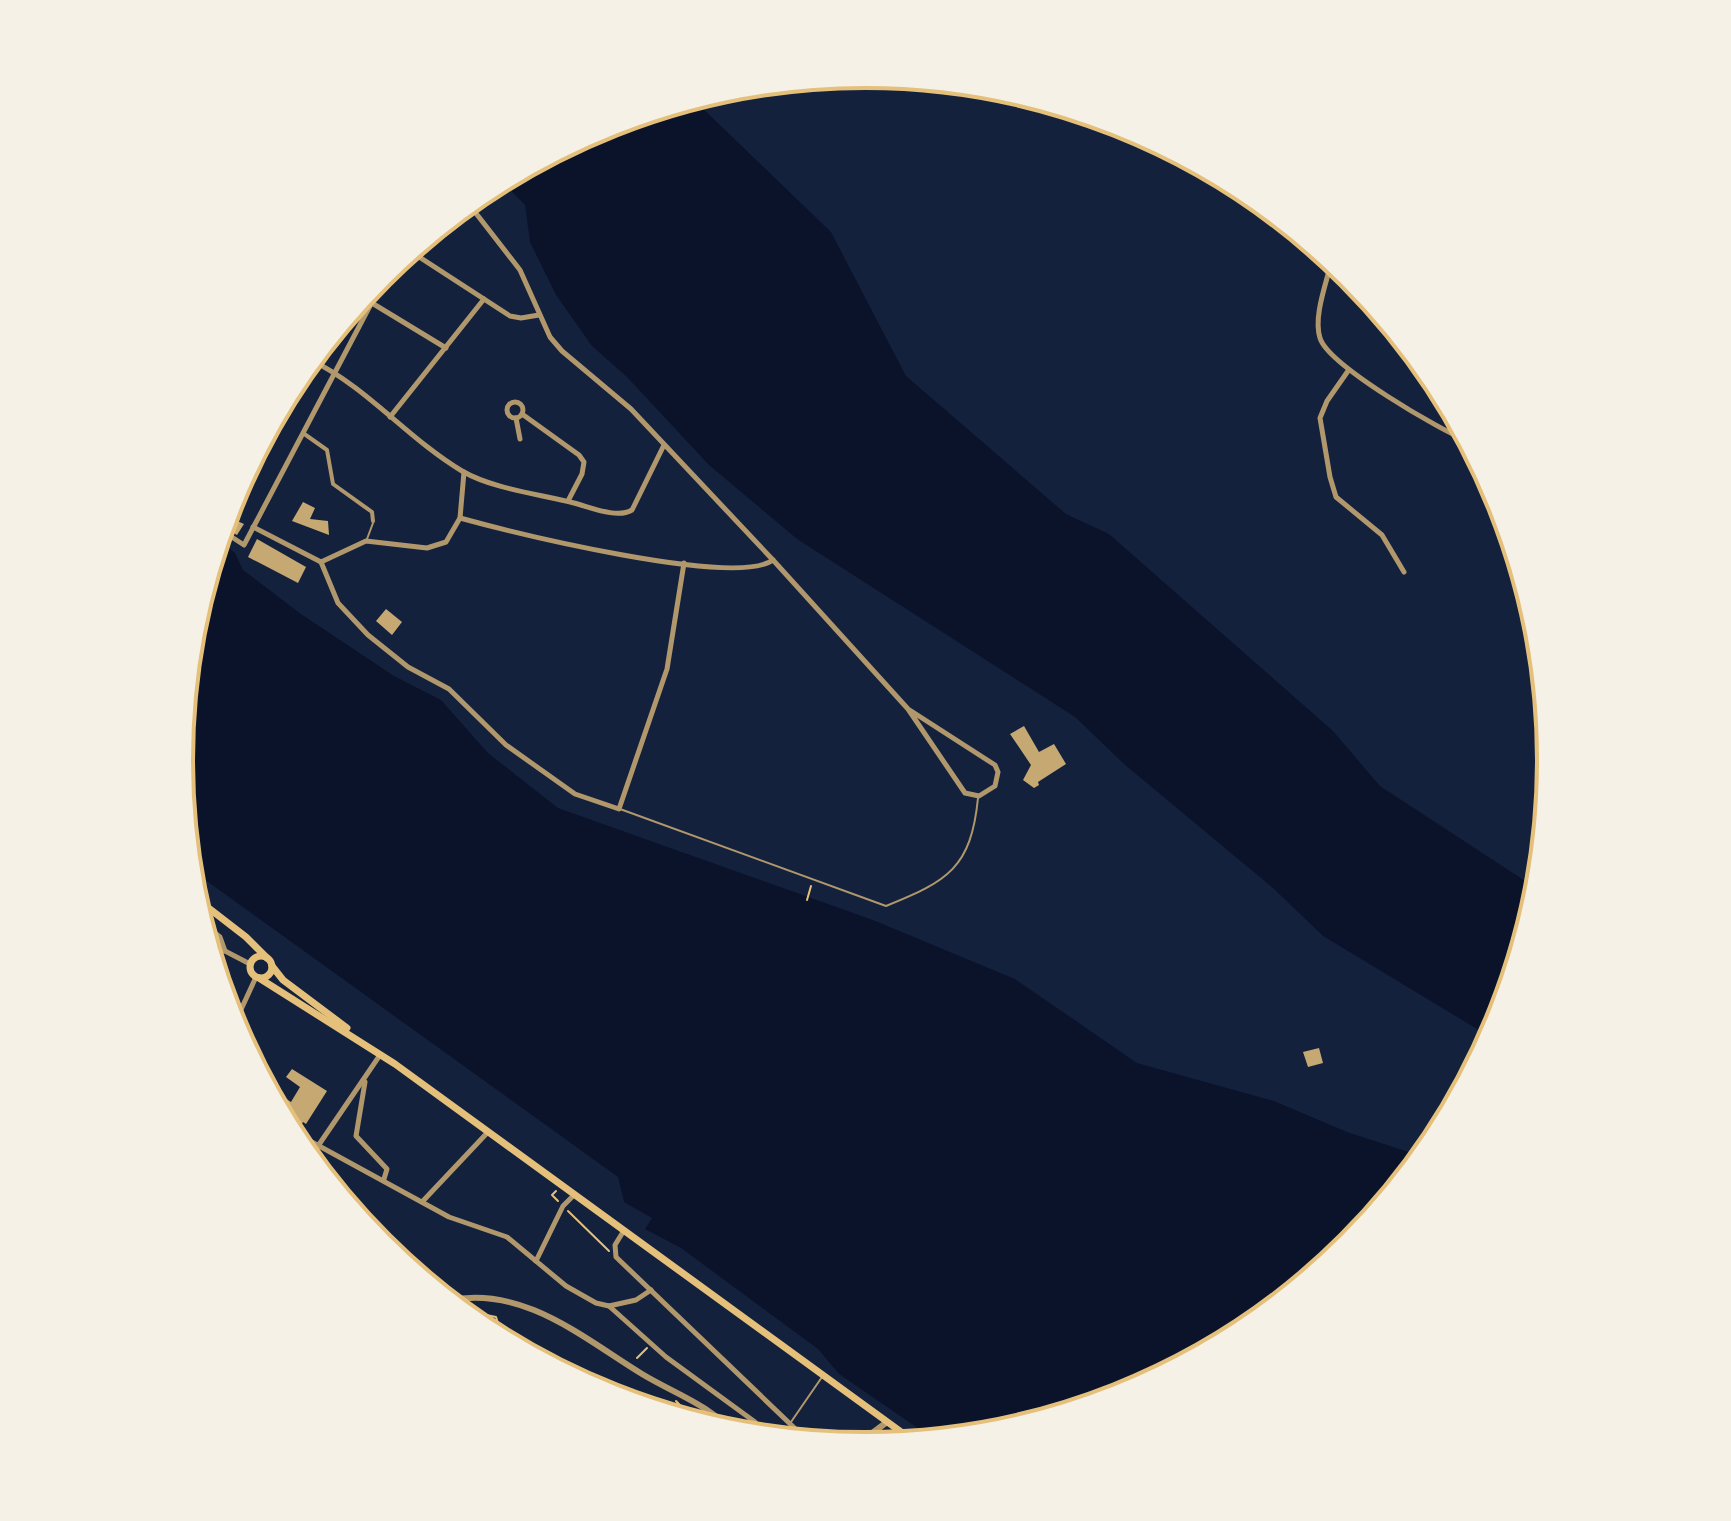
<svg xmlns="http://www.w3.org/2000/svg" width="1731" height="1521" font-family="Merriweather,serif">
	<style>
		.water { fill: #0b132b }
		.building { fill: #c6a872 }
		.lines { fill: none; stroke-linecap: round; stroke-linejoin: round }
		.path { stroke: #e5c07b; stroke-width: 2 }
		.service { stroke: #b1986c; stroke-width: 2 }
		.pedestrian { stroke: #b1986c; stroke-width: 4 }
		.minor { stroke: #b1986c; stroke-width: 5 }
		.tertiary { stroke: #b1986c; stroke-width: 6 }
		.secondary { stroke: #e5c07b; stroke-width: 7 }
		.rim { fill: none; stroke: #e5c07b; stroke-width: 4 }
	</style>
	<rect width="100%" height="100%" fill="#14213d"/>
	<!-- water -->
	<g class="water">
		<path d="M693 99 831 232 906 376 1066 514 1109 534 1333 731 1380 786 1539 890 1500 1024 1492 1038 1323 936 1274 889 1124 764 1075 717 797 539 709 465 627 377 592 346 556 295 530 242 525 205 512 192 516 178 513 174 603 126Z"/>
		<path d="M219 540 235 553 243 570 301 614 394 676 441 700 488 753 558 808 873 920 1015 979 1137 1063 1274 1101 1347 1132 1424 1157 1351 1246 1247 1332 1128 1395 999 1434 935 1440 839 1374 818 1349 681 1248 645 1229 652 1218 624 1202 618 1177 190 869 179 760 192 626Z"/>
	</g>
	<!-- building -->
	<g class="building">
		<path d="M279 408 286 413 272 440 265 435Z"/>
		<path d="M303 502 315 508 310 519 328 521 329 535 292 521Z"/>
		<path d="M226 516 244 524 237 535 222 527Z"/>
		<path d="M257 539 306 567 298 583 248 557Z"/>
		<path d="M386 609 402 622 392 635 376 621Z"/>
		<path d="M1024 726 1039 752 1054 744 1066 764 1038 782 1039 785 1034 788 1023 780 1031 765 1010 734Z"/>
		<path d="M1319 1048 1323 1063 1308 1067 1303 1052Z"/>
		<path d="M292 1069 327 1091 306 1124 303 1122 300 1127 281 1116 274 1104 280 1095 291 1102 300 1087 286 1077Z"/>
	</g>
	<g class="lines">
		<!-- path -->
		<g class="path">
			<path d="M807 900 811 886"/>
			<path d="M320 1154 319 1162 326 1171 370 1214 391 1255"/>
			<path d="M556 1191 552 1195 558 1201"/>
			<path d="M568 1211 609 1251"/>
			<path d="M457 1309 496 1317 504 1342"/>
			<path d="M637 1358 647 1348"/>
			<path d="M676 1401 698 1424"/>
			<path d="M760 1425 779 1438"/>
		</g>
		<!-- service -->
		<g class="service">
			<path d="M367 539 373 523"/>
			<path d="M620 809 886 906C948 881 971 868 978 798"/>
			<path d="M791 1422 822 1377"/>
		</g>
		<!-- pedestrian -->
		<path class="pedestrian" d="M303 433 327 450 333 484 372 512 373 521"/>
		<!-- minor -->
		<g class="minor">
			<path d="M468 203 520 270 550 337 562 351 631 409 773 560 908 709 965 793 979 796 995 786 998 772 995 765 908 709"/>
			<path d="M410 251 510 316 521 318 539 315"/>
			<path d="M1332 259C1327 282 1313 316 1320 338 1328 365 1441 431 1470 442"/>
			<path d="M362 297 446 348"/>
			<path d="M311 360C368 388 407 438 462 471 493 489 539 494 574 503 590 507 617 519 632 510L664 445"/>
			<path d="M1348 371 1327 401 1320 418 1330 477 1336 497 1382 535 1404 572"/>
			<circle cx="515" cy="410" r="8"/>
			<path d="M522 414 579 455 584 462 582 474 568 501"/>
			<path d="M390 417 484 299"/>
			<path d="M516 418 520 439"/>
			<path d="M460 518C511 532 735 588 773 560"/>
			<path d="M253 527 321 562"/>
			<path d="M221 530 244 545 391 266"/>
			<path d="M321 562 338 603 368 635 408 667 449 689 506 745 575 794 619 809 667 669 684 563"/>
			<path d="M321 562 366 541 427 548 446 542 460 518 464 472"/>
			<path d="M201 922 220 937 225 951"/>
			<path d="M209 949 225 951 250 964"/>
			<path d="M233 1027 256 977"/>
			<path d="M365 1082 356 1136 387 1169 384 1179"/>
			<path d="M288 1129 449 1217 507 1237 566 1286 596 1303 609 1306 666 1357 755 1422 746 1435"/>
			<path d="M318 1146 380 1055"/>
			<path d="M422 1202 488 1132"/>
			<path d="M623 1232 615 1245 616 1257 808 1441"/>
			<path d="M536 1261 563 1206 574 1195"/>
			<path d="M609 1306 636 1300 651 1290"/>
		</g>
		<!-- tertiary -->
		<g class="tertiary">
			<path d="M447 1301C522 1284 583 1338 642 1374 675 1394 709 1404 734 1434"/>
			<path d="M855 1446 887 1422"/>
		</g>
		<!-- secondary -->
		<g class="secondary">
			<path d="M193 896 246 937 267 958"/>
			<circle cx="261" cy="967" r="11"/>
			<path d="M272 966 283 980 347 1028"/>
			<path d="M259 978 395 1064 915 1442"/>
		</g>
	</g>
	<!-- crop -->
	<path d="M0 0H1731V1521H0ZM193 760a672 672 0 1 1 1344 0a672 672 0 1 1-1344 0Z" fill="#f6f1e7" fill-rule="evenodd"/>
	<path class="rim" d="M193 760a672 672 0 1 1 1344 0a672 672 0 1 1-1344 0Z"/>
</svg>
